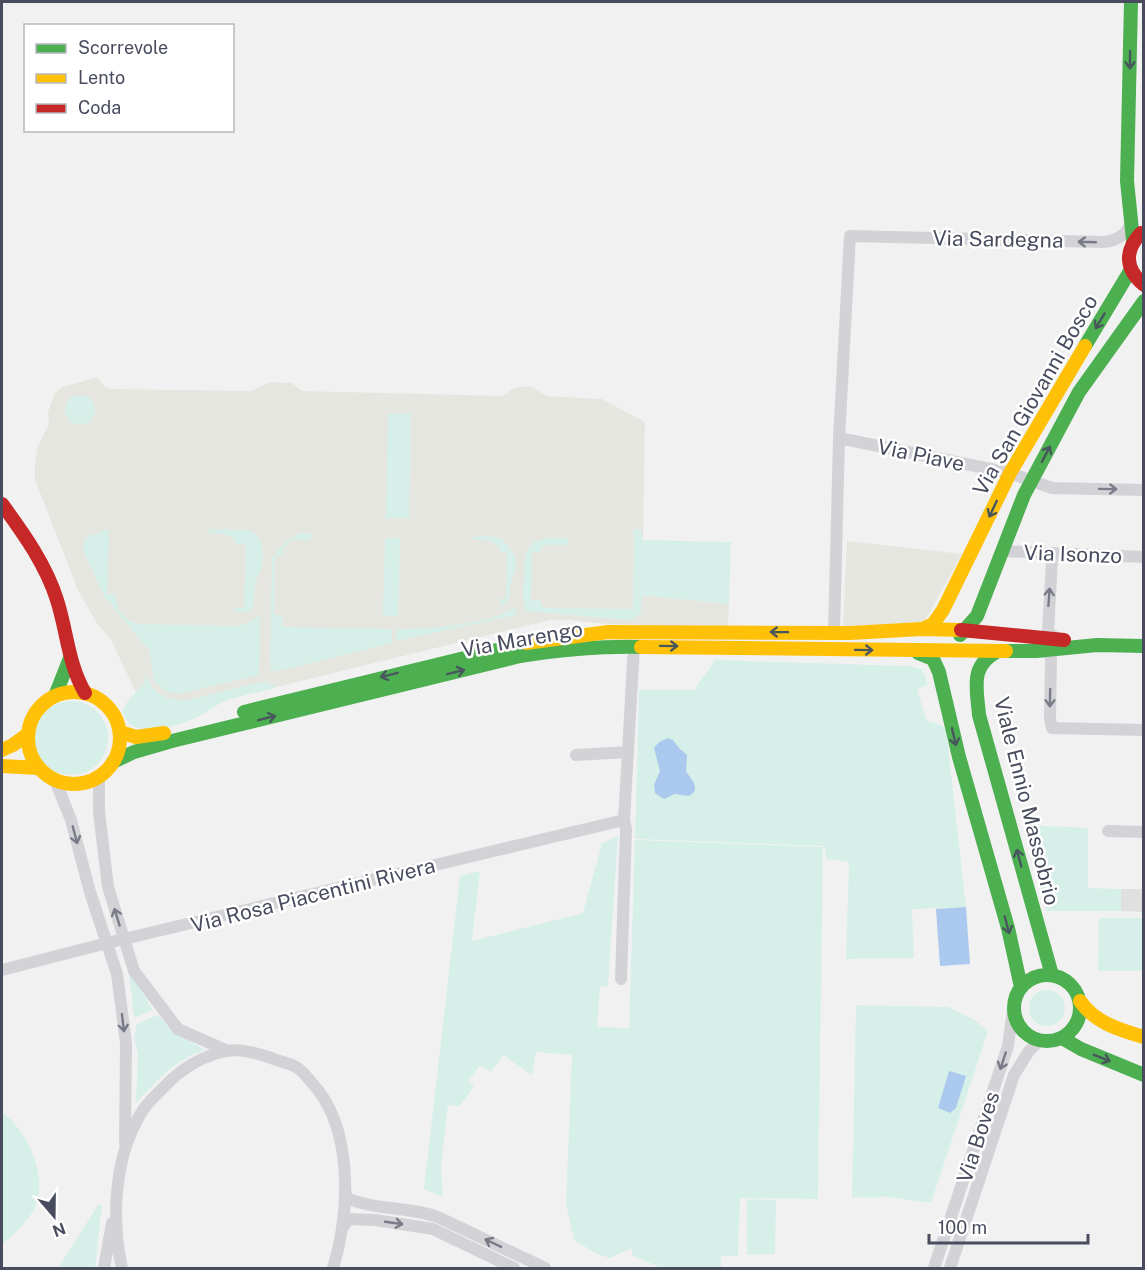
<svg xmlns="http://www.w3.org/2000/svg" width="1145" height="1270" font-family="'Public Sans',sans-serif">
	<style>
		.commercial { fill: #e6e6e0 }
		.education { fill: #e0e0e1 }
		.green { fill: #d6f0e9 }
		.water { fill: #abc9ee }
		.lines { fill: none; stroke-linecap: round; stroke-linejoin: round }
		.street { stroke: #d3d3d7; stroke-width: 12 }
		.fast { stroke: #4caf50; stroke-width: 14 }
		.slow { stroke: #ffc107; stroke-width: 14 }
		.jam { stroke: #c62828; stroke-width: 14 }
		.oneway { stroke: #48565d }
		.oneway2 { stroke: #797b88 }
		.labels { text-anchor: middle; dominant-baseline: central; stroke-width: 5; stroke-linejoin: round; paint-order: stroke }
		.street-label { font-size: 21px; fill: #484c5e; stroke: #fff }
	</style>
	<rect width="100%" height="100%" fill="#f2f1f1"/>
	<!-- commercial -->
	<g class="commercial">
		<path d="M98 377 103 385 110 389 252 391 270 382 292 383 302 391 503 396 514 388 530 386 547 396 602 399 645 422 642 595 729 604 728 627 606 624 571 620H550L227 699 153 728 111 640 96 622 78 590 35 480V462L38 446 49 424 48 413 54 394 62 387Z"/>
		<path d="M847 541 962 554 924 622 843 627Z"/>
	</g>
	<!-- education -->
	<path class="education" d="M1121 889H1143V912L1121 911Z"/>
	<!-- green -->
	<g class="green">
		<circle cx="80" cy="410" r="15"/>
		<path d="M388 414H411L409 518H386Z"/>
		<path d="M208 529 249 530C264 535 265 559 260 572 258 577 255 580 255 585 253 595 257 605 249 612H234L235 608H244L246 545 237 544C231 531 219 534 207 533Z"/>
		<path d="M634 529 642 530V540L731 542 729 604 642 595 641 613 632 620H628L526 611C522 601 523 590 524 579 524 541 532 537 568 538V545H548L542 547 540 552H532L531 600H540L542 606 545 608 633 609Z"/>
		<path d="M101 530H109L107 594 115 595C116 609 124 620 138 624L237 626 249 623 260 615 259 675 178 694 165 691 154 681 149 650 104 596 84 552C82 545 84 540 89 535L100 533Z"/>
		<path d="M300 533H311V540H292L283 549V555H275L274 615H282V627L392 629V643L278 671 270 670 272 557 287 541Z"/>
		<path d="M485 536C499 537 500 536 509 547 520 561 516 567 511 583 508 593 513 602 500 606L501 599 506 598 507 553H501C497 538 486 541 473 540V537Z"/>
		<path d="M385 538H400L398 616H383Z"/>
		<path d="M515 606 516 615 396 641 397 629C423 630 498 624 515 606Z"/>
		<path d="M715 660 909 666 922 669 928 685 917 689 927 721 939 724 946 729 966 907 912 909 914 958 846 959 849 862 826 859 825 846 635 839 639 690H694Z"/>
		<path d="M147 675C151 695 170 702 188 700L266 681 276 688C260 692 242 695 226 701 215 705 205 714 193 719 174 727 125 742 123 709 129 696 142 690 147 675Z"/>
		<circle cx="71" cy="738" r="37"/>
		<path d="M1024 825 1088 828V888L1121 889V911H1047Z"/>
		<path d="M618 836 608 986 600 987 597 1027 629 1028 635 840 823 847 818 1199 740 1198 738 1256H721V1268H662L633 1256 631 1248 610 1258 599 1255 574 1240 566 1204 572 1055 536 1052 532 1075 503 1055 491 1072 480 1065 468 1081 474 1086 460 1106 448 1105 441 1166 443 1197 424 1189 460 876 480 871 472 941 583 913 602 843Z"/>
		<path d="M1099 918H1143V971H1098Z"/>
		<path d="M129 971 153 1010 134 1018Z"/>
		<circle cx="1047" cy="1008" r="18"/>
		<path d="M856 1005 948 1007 973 1019 988 1031 931 1203 880 1196 878 1198 852 1197Z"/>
		<path d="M157 1015 179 1035 205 1050C176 1058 156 1082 136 1103L138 1054 134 1038 137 1024Z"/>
		<path d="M2 1112C27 1130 49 1177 35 1207 28 1222 14 1234 2 1245Z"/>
		<path d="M747 1199 776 1200 775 1254 747 1255Z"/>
		<path d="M98 1205H102L95 1268H58Z"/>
	</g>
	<!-- water -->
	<g class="water">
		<path d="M668 738 673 740 679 748 687 755 686 771C691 780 702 788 689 796L675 794 664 799 655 793 654 785 660 771 654 748 659 742Z"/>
		<path d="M966 907 970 964 940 966 936 909Z"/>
		<path d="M949 1071 966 1076 956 1108 950 1113 938 1108Z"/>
	</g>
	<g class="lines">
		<!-- street -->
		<g class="street">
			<path d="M839 438 1010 473 1052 488 1144 490"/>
			<path d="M1002 551 1144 557"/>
			<path d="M1045 553 1052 559 1048 632 1057 639"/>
			<path d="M834 633 839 439 850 236 1104 242C1119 240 1127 234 1132 221"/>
			<path d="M1038 651 1048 652 1051 657 1050 719 1052 728 1144 730"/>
			<path d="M576 755 628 752"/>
			<path d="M99 777V812L108 887 134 971 178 1029 228 1051"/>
			<path d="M55 780 71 820 90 892 117 974 126 1043 125 1143"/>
			<path d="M1108 831 1144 832"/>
			<path d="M2 970 107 943 624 820"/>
			<path d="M621 979 626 829 624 820 634 646"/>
			<path d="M345 1190 347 1198C377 1211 410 1206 440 1218L545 1268"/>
			<path d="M342 1228 349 1219 375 1220 433 1229 514 1268"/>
			<path d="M104 1268 112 1223"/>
			<path d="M122 1268C111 1218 114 1155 143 1110 148 1102 157 1094 164 1087 181 1069 202 1056 226 1051 241 1048 260 1054 274 1059 281 1062 289 1063 296 1067 302 1070 307 1077 312 1083 354 1128 350 1213 333 1268"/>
			<path d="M934 1268 1008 1046 1014 1003"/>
			<path d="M950 1268 1014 1075 1029 1051 1040 1040"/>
		</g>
		<!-- fast -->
		<g class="fast">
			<path d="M1131 2 1127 181 1133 240"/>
			<path d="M1085 346 1130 271"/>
			<path d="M960 635 977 616 1024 495 1079 392 1144 301"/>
			<path d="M998 651C969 666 977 688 979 715L1052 975"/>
			<path d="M1006 651H1036L1097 645 1144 646"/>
			<path d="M918 653 933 659 939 672 959 757 1008 928 1021 987"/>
			<path d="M55 696 70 658"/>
			<path d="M244 712 526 643"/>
			<path d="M113 762 134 752 172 741 520 656C560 650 600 646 641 647"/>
			<circle cx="1047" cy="1008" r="33"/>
			<path d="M1062 1038 1081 1049 1144 1075"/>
		</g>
		<!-- slow -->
		<g class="slow">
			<path d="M922 629 933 624 943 610 1010 473 1085 346"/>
			<path d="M526 643 608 632 850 633 922 629 961 630"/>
			<path d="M641 647 1006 651"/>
			<circle cx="74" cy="738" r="46"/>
			<path d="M120 732 136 737 164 733"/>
			<path d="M2 750 13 745 28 734"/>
			<path d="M2 766 39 768"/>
			<path d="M1080 1001C1095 1023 1120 1030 1144 1037"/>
		</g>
		<!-- jam -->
		<g class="jam">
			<path d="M1141 233C1124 251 1125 269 1144 285"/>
			<path d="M2 504C24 534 46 565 57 600 67 631 68 664 85 693"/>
			<path d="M961 630 1064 640"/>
		</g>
	</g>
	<!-- one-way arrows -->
	<defs><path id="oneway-shaft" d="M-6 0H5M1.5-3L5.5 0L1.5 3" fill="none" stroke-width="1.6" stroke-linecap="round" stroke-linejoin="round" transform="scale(1.5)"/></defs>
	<g class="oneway">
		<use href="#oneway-shaft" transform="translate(1130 60) rotate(91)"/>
		<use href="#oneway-shaft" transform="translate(1100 321) rotate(121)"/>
		<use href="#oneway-shaft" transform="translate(1046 454) rotate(-62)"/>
		<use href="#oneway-shaft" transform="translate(993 509) rotate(115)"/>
		<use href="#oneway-shaft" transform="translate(779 632) rotate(-179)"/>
		<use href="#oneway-shaft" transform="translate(669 646) rotate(1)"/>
		<use href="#oneway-shaft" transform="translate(864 650) rotate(1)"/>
		<use href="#oneway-shaft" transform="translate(456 672) rotate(-14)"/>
		<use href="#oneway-shaft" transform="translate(389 675) rotate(166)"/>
		<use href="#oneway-shaft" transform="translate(267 718) rotate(-14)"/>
		<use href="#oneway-shaft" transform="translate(954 737) rotate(77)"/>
		<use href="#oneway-shaft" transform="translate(1019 858) rotate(-105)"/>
		<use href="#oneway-shaft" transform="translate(1007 925) rotate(75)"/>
		<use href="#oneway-shaft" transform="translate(1102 1058) rotate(22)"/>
	</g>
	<g class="oneway2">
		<use href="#oneway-shaft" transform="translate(1087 242) rotate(-178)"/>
		<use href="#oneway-shaft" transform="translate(1108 489) rotate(1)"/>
		<use href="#oneway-shaft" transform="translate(1049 597) rotate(-86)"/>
		<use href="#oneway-shaft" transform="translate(1050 698) rotate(91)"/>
		<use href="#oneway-shaft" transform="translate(75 835) rotate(75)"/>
		<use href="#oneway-shaft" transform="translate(117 917) rotate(-107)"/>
		<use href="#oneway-shaft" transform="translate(123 1023) rotate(83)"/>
		<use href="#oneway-shaft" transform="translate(1003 1061) rotate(108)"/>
		<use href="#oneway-shaft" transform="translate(394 1223) rotate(8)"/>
		<use href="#oneway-shaft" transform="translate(493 1243) rotate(-154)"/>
	</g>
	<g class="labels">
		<!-- street labels -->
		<g class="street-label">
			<text transform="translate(998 239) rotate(1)">Via Sardegna</text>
			<text transform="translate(1035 395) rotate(-60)">Via San Giovanni Bosco</text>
			<text transform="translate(921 455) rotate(12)">Via Piave</text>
			<text transform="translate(1073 554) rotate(2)">Via Isonzo</text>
			<text transform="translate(522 639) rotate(-10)">Via Marengo</text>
			<text transform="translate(1027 801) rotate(76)">Viale Ennio Massobrio</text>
			<text transform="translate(313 895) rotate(-14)">Via Rosa Piacentini Rivera</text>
			<text transform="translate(978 1137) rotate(-72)">Via Boves</text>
		</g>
	</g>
	<!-- border -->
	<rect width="1145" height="1270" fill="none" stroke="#484c5e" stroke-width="6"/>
	<!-- legend -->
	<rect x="24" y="24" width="210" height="108" fill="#ffffff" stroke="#b6b7bf" stroke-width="1.5"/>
	<rect x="36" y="44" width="30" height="9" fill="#4caf50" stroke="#b6b7bf" stroke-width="1.5"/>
	<text x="78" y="54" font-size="18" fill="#484c5e">Scorrevole</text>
	<rect x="36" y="74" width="30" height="9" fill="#ffc107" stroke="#b6b7bf" stroke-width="1.5"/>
	<text x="78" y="84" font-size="18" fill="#484c5e">Lento</text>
	<rect x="36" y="104" width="30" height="9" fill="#c62828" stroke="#b6b7bf" stroke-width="1.5"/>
	<text x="78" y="114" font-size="18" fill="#484c5e">Coda</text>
	<!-- north arrow -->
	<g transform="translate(54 1216) rotate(160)" stroke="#ffffff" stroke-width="4.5" paint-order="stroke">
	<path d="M0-4.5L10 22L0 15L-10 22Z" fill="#484c5e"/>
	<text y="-9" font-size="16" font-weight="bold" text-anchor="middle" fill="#484c5e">N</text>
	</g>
	<!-- scale -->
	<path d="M929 1234v9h159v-9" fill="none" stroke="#484c5e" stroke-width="3"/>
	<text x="938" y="1234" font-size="18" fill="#484c5e" stroke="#ffffff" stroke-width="4.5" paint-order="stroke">100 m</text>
</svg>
